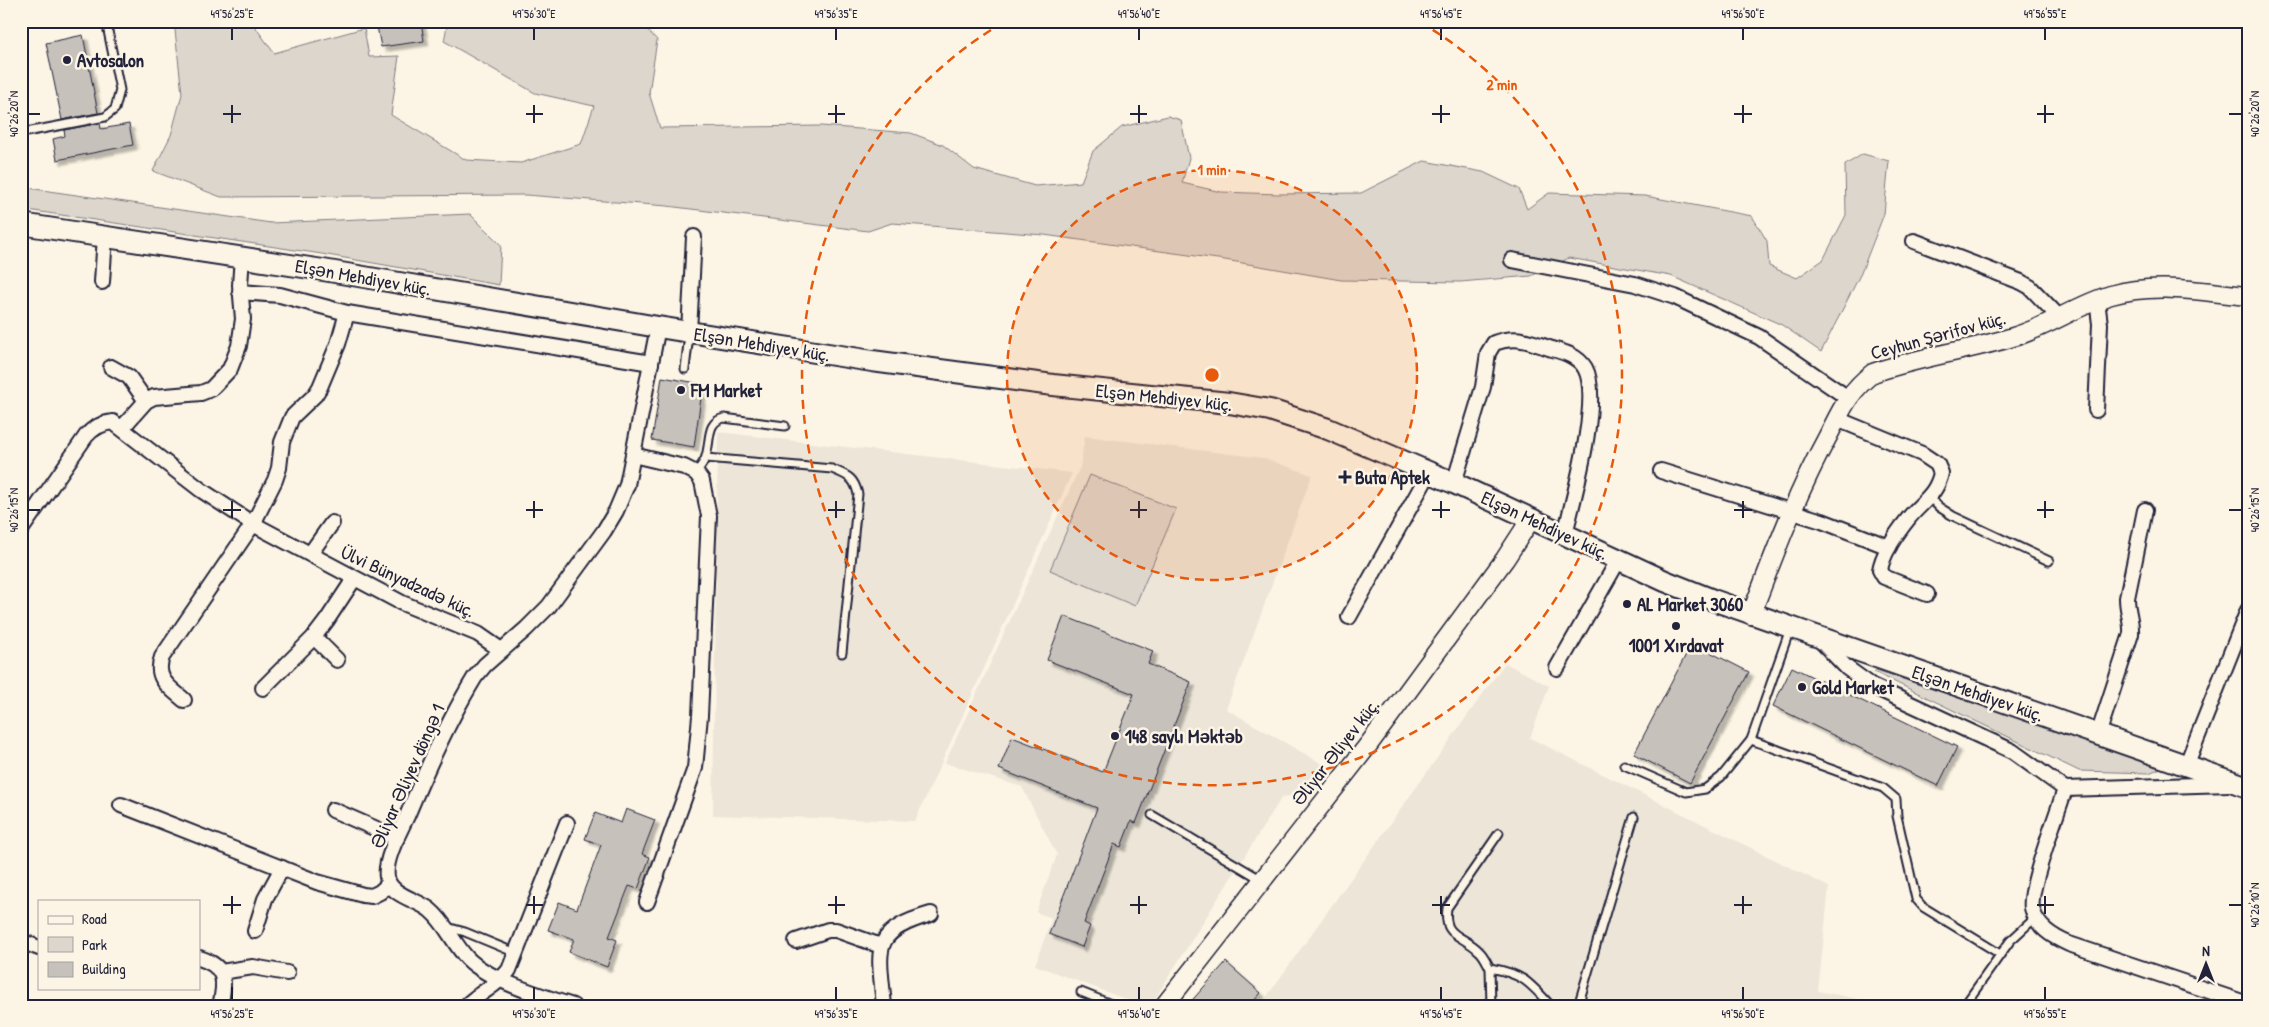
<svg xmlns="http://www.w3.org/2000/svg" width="2269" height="1027" font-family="'Patrick Hand',sans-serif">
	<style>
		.built { fill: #ece5d8 }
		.green { fill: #dcd6cc; stroke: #7f7c84 }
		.building { fill: #c6c1bb; stroke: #22223b; filter: url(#shadow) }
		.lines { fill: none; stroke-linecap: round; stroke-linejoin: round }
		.service-casing { stroke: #22223b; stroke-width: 11 }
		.minor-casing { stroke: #22223b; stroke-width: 18 }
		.tertiary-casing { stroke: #22223b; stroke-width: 21 }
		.secondary-casing { stroke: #22223b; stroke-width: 24 }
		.service { stroke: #fcf5e5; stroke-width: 7 }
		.minor { stroke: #fcf5e5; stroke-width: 14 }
		.tertiary { stroke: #fcf5e5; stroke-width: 18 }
		.secondary { stroke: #fcf5e5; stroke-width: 20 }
		.ticks { fill: none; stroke: #22223b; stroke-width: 2 }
		.ring { fill: none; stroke: #e8590c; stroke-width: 2.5; stroke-dasharray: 9 6 }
		.poi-dot { fill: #22223b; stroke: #fcf5e5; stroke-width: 2 }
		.labels { text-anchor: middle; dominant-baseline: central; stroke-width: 5; stroke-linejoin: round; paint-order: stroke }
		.poi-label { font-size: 19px; font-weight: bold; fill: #22223b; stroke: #fcf5e5; text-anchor: start }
		.street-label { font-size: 19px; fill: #22223b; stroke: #fcf5e5 }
		.centre { fill: #e8590c; stroke: #fcf5e5; stroke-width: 2.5 }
		.ring-label { font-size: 15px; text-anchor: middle; font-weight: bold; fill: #e8590c; stroke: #fcf5e5; stroke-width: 5; stroke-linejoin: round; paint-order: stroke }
		.neatline { fill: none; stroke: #22223b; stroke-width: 2 }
		.ticks-label { font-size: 12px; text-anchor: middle; fill: #22223b }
	</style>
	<defs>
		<filter id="shadow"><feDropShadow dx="4.5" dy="4.5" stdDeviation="1" flood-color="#0004"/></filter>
	</defs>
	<rect width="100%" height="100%" fill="#fcf5e5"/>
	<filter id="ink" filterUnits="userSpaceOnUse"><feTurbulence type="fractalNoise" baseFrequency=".02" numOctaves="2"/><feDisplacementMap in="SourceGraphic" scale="10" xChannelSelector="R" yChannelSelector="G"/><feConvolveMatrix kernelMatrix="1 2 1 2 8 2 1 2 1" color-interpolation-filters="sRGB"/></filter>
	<g filter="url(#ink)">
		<!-- built -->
		<g class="built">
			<path d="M718 432 1072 473 915 821 713 815Z"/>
			<path d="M1085 436 1263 458 1312 475 1226 709 1333 770 1316 792 1282 797 1150 1006H1144L1035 965 1052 918 1036 912 1057 855 1022 787 945 763 1080 467Z"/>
			<path d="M1505 663 1549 686 1530 738 1829 887 1818 991 1892 1006H1260Z"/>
		</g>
		<!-- green -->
		<g class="green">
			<path d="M174 21H251L274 53 364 28 369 57 399 56 391 115 466 160 521 163 581 144 594 106 535 93 444 41 448 21H639L657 40 649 93 660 128 821 126 911 133 943 145 974 169 1035 186 1081 182 1093 151 1122 127 1168 116 1181 120 1189 158 1182 183 1221 192 1279 194 1361 193 1424 161 1483 172 1519 189 1527 209 1549 193 1645 196 1752 216 1767 241 1769 266 1797 278 1823 260 1846 215 1845 165 1863 154 1889 161 1884 214 1861 273 1821 352 1782 325 1671 276 1569 258 1531 276 1460 282 1341 280 1225 260 1044 235 892 223 868 231 667 206 526 195 221 197 153 171 171 135 182 94Z"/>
			<path d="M21 187 271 223 470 214 501 245 499 285 322 254 21 209Z"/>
			<path d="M1090 475 1176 509 1135 606 1050 570Z"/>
			<path d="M1876 670 2163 767 2149 773 2079 771 1874 672Z"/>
		</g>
		<!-- building -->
		<g class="building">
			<path d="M376 21H421L424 41 381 47Z"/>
			<path d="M83 35 98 113 62 120 46 43Z"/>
			<path d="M100 123 101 129 129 124 133 145 57 160 53 139 65 136 64 130Z"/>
			<path d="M662 377 703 384 694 447 652 440Z"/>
			<path d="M1064 616 1153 651 1148 664 1191 682 1136 823 1131 821 1121 847 1114 844 1084 923 1090 926 1082 947 1049 934 1097 808 999 769 1012 737 1103 772 1134 694 1047 660Z"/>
			<path d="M1692 643 1749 672 1690 783 1634 754Z"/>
			<path d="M1792 667 1957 747 1938 786 1773 706Z"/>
			<path d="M626 809 655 820 642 854 650 857 638 889 629 886 609 937 617 940 607 967 569 952 574 939 548 930 559 902 577 909 601 845 585 839 595 813 621 823Z"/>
			<path d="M1226 962 1261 993 1249 1006H1187Z"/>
		</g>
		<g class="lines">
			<!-- service casing -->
			<g class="service-casing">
				<g id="service">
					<path d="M21 133 105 117 115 109 120 90 106 21"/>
					<path d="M685 369 689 335"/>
					<path d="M706 458 832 469C848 476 854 477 858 494L842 653"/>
					<path d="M696 473C699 468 705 462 706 456 711 440 706 422 724 418L785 426"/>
					<path d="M1930 498 1939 507 1953 516 2049 561"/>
					<path d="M1751 740 1883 788 1896 799 1897 816 1916 899 1923 907 2000 954"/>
					<path d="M1624 765 1686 792 1705 789 1721 777 1751 740 1790 629"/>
					<path d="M1152 815 1262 880"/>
					<path d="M1499 833 1447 908C1443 938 1462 934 1479 951 1484 955 1487 963 1490 968 1523 974 1529 982 1551 1006"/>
					<path d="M447 927 465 932 516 953"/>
					<path d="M1490 968 1491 1006"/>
					<path d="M1081 992 1116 1006"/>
					<path d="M1578 1006 1634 817"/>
					<path d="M1964 1006 2010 941 2035 918"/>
				</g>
			</g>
			<!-- minor casing -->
			<g class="minor-casing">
				<g id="minor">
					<path d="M1914 241 2021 282 2030 287 2060 318"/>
					<path d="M1512 260 1635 284 1675 297 1759 337 1848 398"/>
					<path d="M102 282 105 236"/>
					<path d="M240 292 280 295 347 313 651 363"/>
					<path d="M689 332 694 237"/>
					<path d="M111 367 129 377 146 401"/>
					<path d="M2096 410 2100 324 2097 300"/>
					<path d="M1837 419 1922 454 1937 464 1941 473C1936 496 1921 502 1908 519 1896 534 1883 552 1880 570L1884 577 1927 594"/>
					<path d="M122 428 146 401 154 397 201 393 211 389 230 369 239 346 243 319 240 285 242 257"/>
					<path d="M633 455 684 467 696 473 702 481 709 516 700 716 695 768 647 902"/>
					<path d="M1661 471 1822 521 1889 547"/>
					<path d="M1454 483 1483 387 1488 353 1494 343C1516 335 1528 341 1549 348 1563 352 1577 355 1585 368 1602 398 1573 500 1565 534"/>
					<path d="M21 530 86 436C94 427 102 423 113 422L201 490 253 524 402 603 478 634 501 650"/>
					<path d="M310 554 332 523"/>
					<path d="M1349 617 1429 473"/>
					<path d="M314 637 337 660"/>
					<path d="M1819 639 1847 668 1872 686 2012 751 2065 789 2230 784"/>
					<path d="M1557 668 1619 559"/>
					<path d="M263 688 314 637 327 620 354 579"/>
					<path d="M184 700C169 687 154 678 162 657L253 524 275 480 279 468 282 442 292 417 315 395 320 387 338 344 347 313"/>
					<path d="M2098 735 2131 634C2132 620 2127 612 2127 598L2145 510"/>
					<path d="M2186 766 2248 610"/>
					<path d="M2065 789C2058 812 2028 889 2032 908 2036 927 2053 937 2069 944L2248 1004"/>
					<path d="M121 805 317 882 363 895 372 896 380 892 389 884"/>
					<path d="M333 810 397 838"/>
					<path d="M255 931 265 899 282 868"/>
					<path d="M21 941 39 948"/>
					<path d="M796 941 828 930H836L881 946"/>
					<path d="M199 958C226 966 226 981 220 1006"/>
					<path d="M221 972 253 967 287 973"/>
					<path d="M466 1006C480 992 497 986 509 970L567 823"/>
					<path d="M573 1006C544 997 488 980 467 958 453 943 446 923 430 910 418 900 389 895 387 877 384 860 400 831 407 816 427 768 448 721 475 677L485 665 526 629 549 606 604 531 616 511 627 485 658 327"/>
					<path d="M884 1006C879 949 869 932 931 914"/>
				</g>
			</g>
			<!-- tertiary casing -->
			<g class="tertiary-casing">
				<g id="tertiary">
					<path d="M1751 615C1774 555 1796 495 1827 438 1841 411 1848 392 1873 373 1919 357 1967 351 2013 337 2048 327 2077 305 2111 295 2156 282 2203 292 2248 296"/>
					<path d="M1164 1006 1369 744 1505 559 1531 519"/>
				</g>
			</g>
			<!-- secondary casing -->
			<g class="secondary-casing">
				<path id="secondary" d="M21 224 323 270 658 327 872 361 1053 385 1229 403 1270 410 1328 429 1454 483 1665 581 1713 600 2248 787"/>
			</g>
			<!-- service -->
			<use href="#service" class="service"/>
			<!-- minor -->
			<use href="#minor" class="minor"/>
			<!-- tertiary -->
			<use href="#tertiary" class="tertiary"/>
			<!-- secondary -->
			<use href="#secondary" class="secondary"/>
		</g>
	</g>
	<!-- ticks -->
	<path class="ticks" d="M232 28V40M534 28V40M836 28V40M1139 28V40M1441 28V40M1743 28V40M2045 28V40M232 105V123M534 105V123M836 105V123M1139 105V123M1441 105V123M1743 105V123M2045 105V123M28 114H40M223 114H241M526 114H543M828 114H845M1130 114H1147M1432 114H1450M1734 114H1752M2037 114H2054M2229 114H2242M232 501V518M534 501V518M836 501V518M1139 501V518M1441 501V518M1743 501V518M2045 501V518M28 510H40M223 510H241M526 510H543M828 510H845M1130 510H1147M1432 510H1450M1734 510H1752M2037 510H2054M2229 510H2242M232 896V914M534 896V914M836 896V914M1139 896V914M1441 896V914M1743 896V914M2045 896V914M223 905H241M526 905H543M828 905H845M1130 905H1147M1432 905H1450M1734 905H1752M2037 905H2054M2229 905H2242M232 987V1000M534 987V1000M836 987V1000M1139 987V1000M1441 987V1000M1743 987V1000M2045 987V1000"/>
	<!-- distance rings -->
	<circle cx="1212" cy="375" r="205" fill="#e8590c" fill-opacity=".12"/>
	<g class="ring">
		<circle cx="1212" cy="375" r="205"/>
		<path d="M1420 22A410 410 0 1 1 1004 22"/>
	</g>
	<!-- markers -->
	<g class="poi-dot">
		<circle cx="67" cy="60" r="5"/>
		<circle cx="681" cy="390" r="5"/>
		<path d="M1342.5 469.5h5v5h5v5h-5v5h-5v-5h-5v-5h5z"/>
		<circle cx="1627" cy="604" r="5"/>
		<circle cx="1676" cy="626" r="5"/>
		<circle cx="1802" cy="687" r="5"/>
		<circle cx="1115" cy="736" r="5"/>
	</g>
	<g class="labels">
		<!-- poi labels -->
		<g class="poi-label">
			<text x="77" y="60">Avtosalon</text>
			<text x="691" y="390">FM Market</text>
			<text x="1355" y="477">Buta Aptek</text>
			<text x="1637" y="604">AL Market 3060</text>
			<text x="1676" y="645" text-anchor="middle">1001 Xırdavat</text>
			<text x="1812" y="687">Gold Market</text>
			<text x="1125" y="736">148 saylı Məktəb</text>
		</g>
		<!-- street labels -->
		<g class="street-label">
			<text transform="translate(363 277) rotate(10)">Elşən Mehdiyev küç.</text>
			<text transform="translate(1938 335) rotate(-15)">Ceyhun Şərifov küç.</text>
			<text transform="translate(762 344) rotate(9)">Elşən Mehdiyev küç.</text>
			<text transform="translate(1164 397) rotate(6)">Elşən Mehdiyev küç.</text>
			<text transform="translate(1545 525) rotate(25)">Elşən Mehdiyev küç.</text>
			<text transform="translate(408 581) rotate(25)">Ülvi Bünyadzadə küç.</text>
			<text transform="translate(1978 693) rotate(19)">Elşən Mehdiyev küç.</text>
			<text transform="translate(1335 752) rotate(-52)">Əliyar Əliyev küç.</text>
			<text transform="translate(407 776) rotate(-66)">Əliyar Əliyev döngə 1</text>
		</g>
	</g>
	<circle cx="1212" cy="375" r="8" class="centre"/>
	<g class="ring-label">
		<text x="1502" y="90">2 min</text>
		<text x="1212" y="175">1 min</text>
	</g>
	<!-- margin -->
	<rect width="2269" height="1027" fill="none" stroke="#fcf5e5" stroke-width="55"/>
	<!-- legend -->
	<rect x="38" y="900" width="162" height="90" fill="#fcf5e5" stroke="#a5a1a1"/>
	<rect x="48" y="916" width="25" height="8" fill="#fcf5e5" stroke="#a5a1a1"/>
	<text x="82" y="924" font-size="15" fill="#22223b">Road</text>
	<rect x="48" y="937" width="25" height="15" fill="#dcd6cc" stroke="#a5a1a1"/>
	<text x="82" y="950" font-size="15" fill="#22223b">Park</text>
	<rect x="48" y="962" width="25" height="15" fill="#c6c1bb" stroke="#a5a1a1"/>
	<text x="82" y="974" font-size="15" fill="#22223b">Building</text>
	<!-- north arrow -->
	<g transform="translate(2206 964)" stroke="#fcf5e5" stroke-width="4" paint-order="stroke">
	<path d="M0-4L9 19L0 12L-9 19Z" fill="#22223b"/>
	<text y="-8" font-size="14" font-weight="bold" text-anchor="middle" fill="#22223b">N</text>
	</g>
	<rect x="28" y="28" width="2214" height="972" class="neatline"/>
	<g class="ticks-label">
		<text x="232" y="18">49°56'25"E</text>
		<text x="534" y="18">49°56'30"E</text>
		<text x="836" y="18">49°56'35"E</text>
		<text x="1139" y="18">49°56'40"E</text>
		<text x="1441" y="18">49°56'45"E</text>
		<text x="1743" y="18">49°56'50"E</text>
		<text x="2045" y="18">49°56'55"E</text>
		<text transform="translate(14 114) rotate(-90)" y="4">40°26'20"N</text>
		<text transform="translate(2255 114) rotate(-90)" y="4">40°26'20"N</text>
		<text transform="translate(14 510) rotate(-90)" y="4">40°26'15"N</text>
		<text transform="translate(2255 510) rotate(-90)" y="4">40°26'15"N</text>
		<text transform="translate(2255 905) rotate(-90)" y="4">40°26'10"N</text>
		<text x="232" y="1018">49°56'25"E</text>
		<text x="534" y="1018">49°56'30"E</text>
		<text x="836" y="1018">49°56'35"E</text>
		<text x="1139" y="1018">49°56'40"E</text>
		<text x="1441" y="1018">49°56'45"E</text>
		<text x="1743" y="1018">49°56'50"E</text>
		<text x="2045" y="1018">49°56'55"E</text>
	</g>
</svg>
